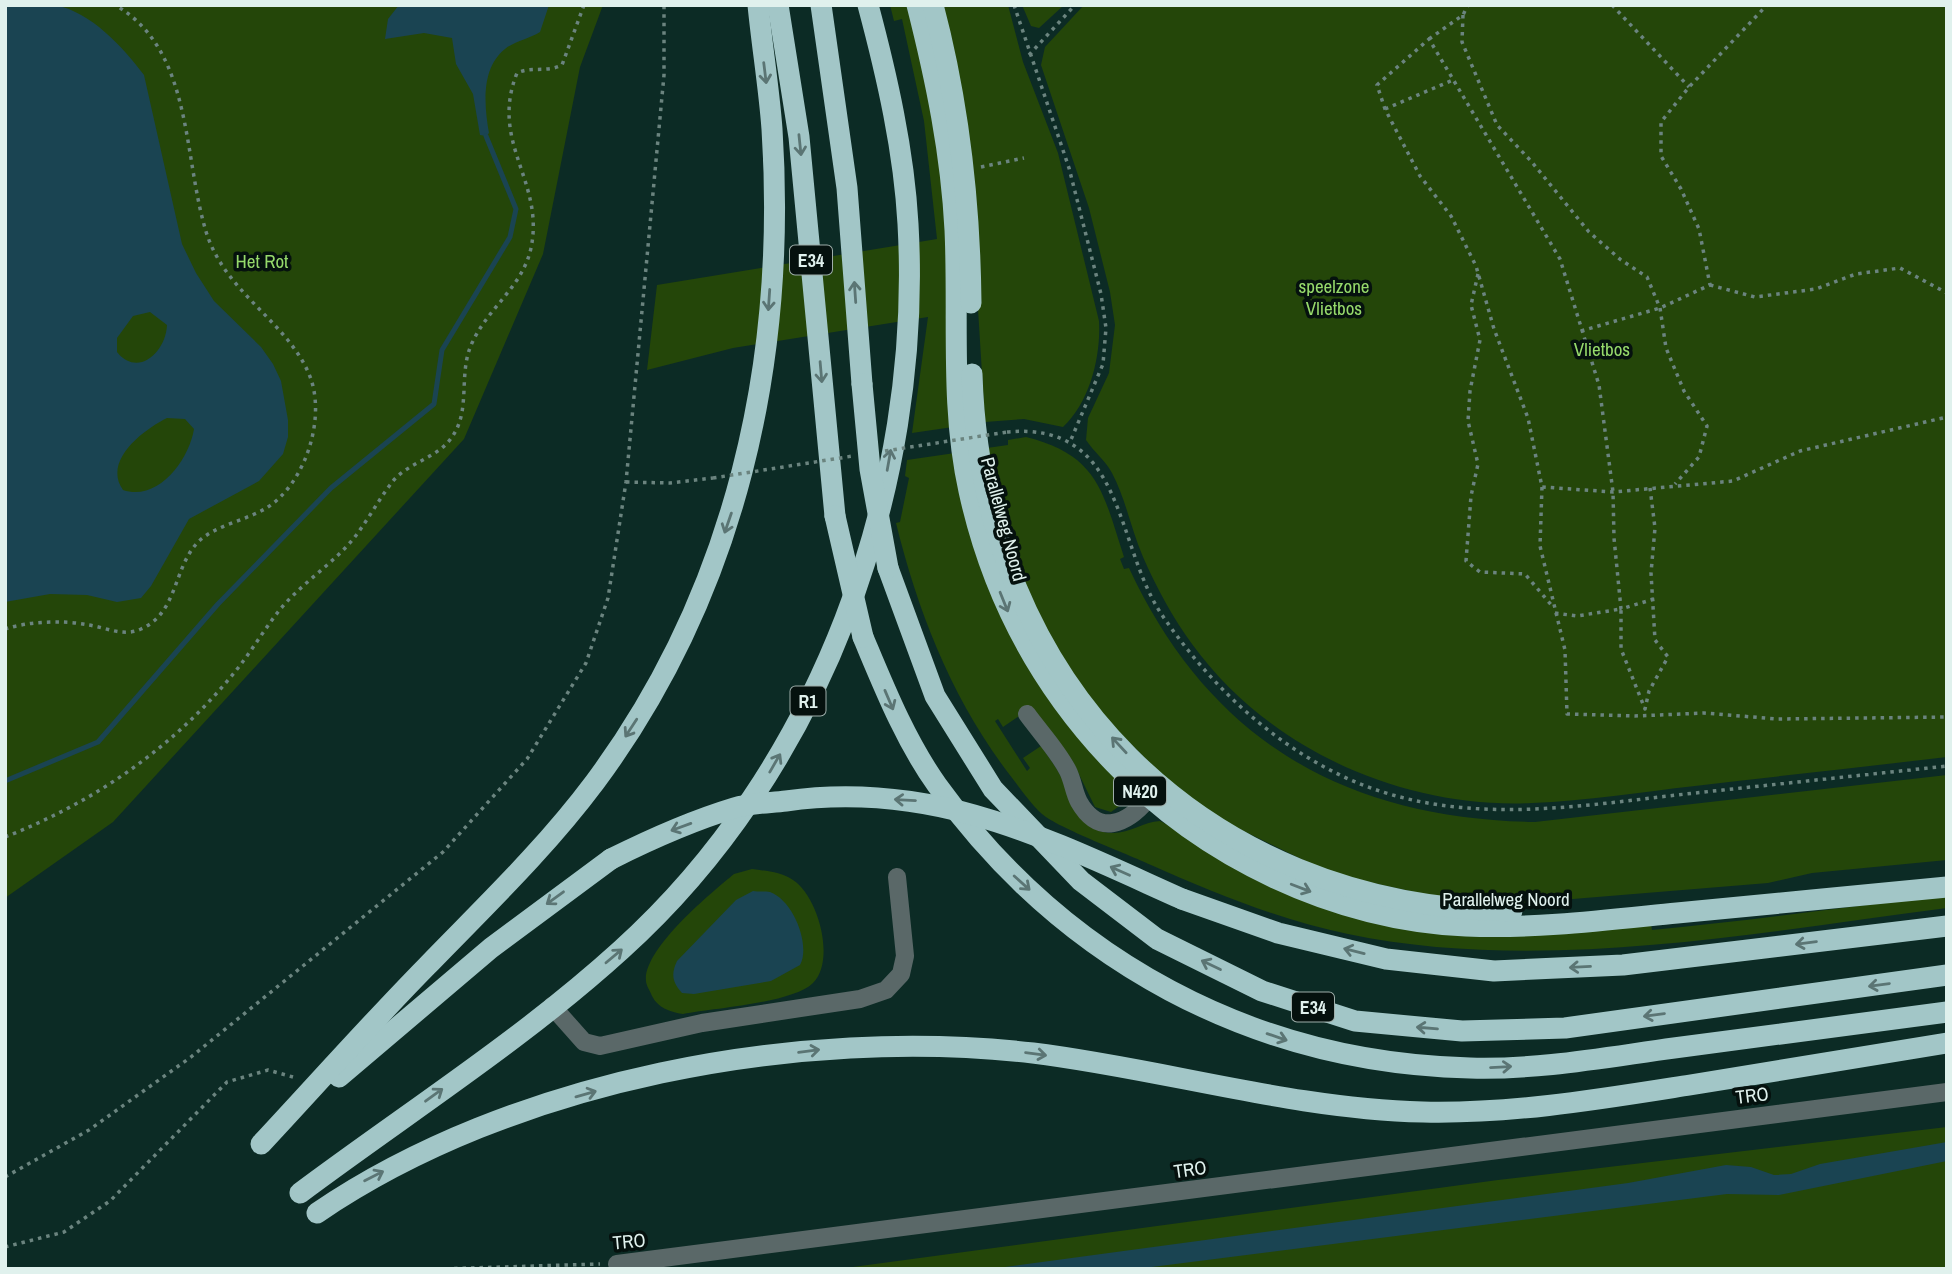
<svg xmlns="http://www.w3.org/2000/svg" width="1952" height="1274" font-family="'Archivo Narrow',sans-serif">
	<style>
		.green { fill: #244609 }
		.water { fill: #1a4452; fill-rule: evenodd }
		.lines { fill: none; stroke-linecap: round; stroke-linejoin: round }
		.stream { stroke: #1a4452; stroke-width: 5 }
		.path { stroke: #6b847f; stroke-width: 3.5; stroke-dasharray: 3.5 5; stroke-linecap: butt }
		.minor { stroke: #5a6868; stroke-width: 18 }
		.highway { stroke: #a2c6c7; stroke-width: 21 }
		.path-bridge { stroke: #6b847f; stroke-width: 3.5; stroke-dasharray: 3.5 5; stroke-linecap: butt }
		.highway-bridge { stroke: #a2c6c7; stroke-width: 21 }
		.oneway { stroke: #5b7574 }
		.labels { text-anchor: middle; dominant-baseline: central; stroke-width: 7; stroke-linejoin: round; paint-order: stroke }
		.shield { fill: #05110e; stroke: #9eaeaa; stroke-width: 2 }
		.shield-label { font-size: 18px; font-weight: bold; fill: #e0f1ed }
		.park-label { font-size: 19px; fill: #96da6b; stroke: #05110e }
		.street-label { font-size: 19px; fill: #e0f1ed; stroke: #05110e }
	</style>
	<rect width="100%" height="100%" fill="#0c2b25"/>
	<!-- green -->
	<g class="green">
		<path d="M5 5H603L580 67 543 254 464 439 113 822 5 898Z"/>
		<path d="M890 5H1008L1023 62 1058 153 1099 321C1101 356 1090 402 1063 427L1024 419 985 422 978 309 949 314 953 427 912 433 928 317 733 348 647 370 657 285 937 239 924 121 902 19 894 21Z"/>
		<path d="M1022 5H1064L1039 28 1031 26Z"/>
		<path d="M1084 5H1947V757C1863 767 1779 776 1695 786 1641 792 1587 801 1532 803 1403 809 1269 750 1192 644 1173 618 1156 587 1143 557 1131 529 1126 500 1112 473 1105 460 1094 452 1086 440L1088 418 1109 373 1115 325 1110 292 1089 208 1041 65 1045 47Z"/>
		<path d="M1026 437C1099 455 1103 493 1124 557L1120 559 1124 569 1129 568C1210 742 1347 819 1535 822L1947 775V860L1812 873 1768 883 1523 903 1451 900 1332 874 1221 820 1163 776 1103 716 1062 659 1037 616 997 502 987 448 1008 445V440Z"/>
		<path d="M955 453 1124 787 1125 802 1111 812 1095 807 1072 760 1031 708 1003 727 998 719 995 721 1027 771 1030 768 1023 758 1041 746C1047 755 1054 764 1059 773 1072 796 1079 834 1113 833 1130 833 1143 822 1160 821L1337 909 1651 924 1652 930C1751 921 1848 906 1947 896V908C1754 933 1540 974 1348 934 1280 920 1214 893 1151 865 1128 854 1058 828 1042 814 1029 802 1017 784 1006 770 951 696 918 612 896 523L900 522 909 478 905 476 907 460Z"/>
		<path d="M752 869C766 871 781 872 793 880 818 896 836 960 813 983 793 1003 714 1008 683 1014 670 1012 658 1008 652 996 650 991 646 985 646 981 643 949 711 893 734 874Z"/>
		<path d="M1947 1127V1269H838L1498 1180Z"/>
	</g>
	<!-- water -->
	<g class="water">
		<path d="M5 5C21 5 39 3 55 5 91 12 123 47 144 75L182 244 196 273 214 301 261 347 273 364 281 381 288 420V437L283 454 259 481 189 519 151 586 141 598 117 602 87 595 50 594 5 602ZM150 312 167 325C166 352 138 378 117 352V338L133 316ZM167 418 185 419 194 429C189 460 158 502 123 490 102 460 145 429 167 418Z"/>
		<path d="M399 5H549L540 32C529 39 515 41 505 49 481 68 484 105 489 133L486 136 480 135 473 94 456 64 452 38 424 33 385 39 388 19Z"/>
		<path d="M753 891C758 892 766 891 770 892 793 900 811 945 800 965L771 981 694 994 682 993C672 982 671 974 677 961L736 900Z"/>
		<path d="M1947 1142V1161L1779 1195 1727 1194 1136 1269H990L1628 1183 1726 1165 1751 1167 1774 1175 1791 1174 1820 1164Z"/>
	</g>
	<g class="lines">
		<!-- stream -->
		<path class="stream" d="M5 781 98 742 218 604 331 488 434 404 442 350 510 237 516 209 486 136"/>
		<!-- path -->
		<g class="path">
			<path d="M1014 5 1069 168 1101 294 1106 328 1103 364 1070 442"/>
			<path d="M1612 5 1689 87"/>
			<path d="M1463 15 1462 42 1497 125 1531 161 1589 232 1621 260 1647 277 1660 308 1666 348 1684 391 1707 426 1699 457 1675 484"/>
			<path d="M1429 39 1463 15 1468 5"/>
			<path d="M1029 55 1075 5"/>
			<path d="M1385 109 1453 80"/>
			<path d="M981 167 1024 158"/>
			<path d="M1478 274 1471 305 1480 340 1470 391 1468 421 1478 464 1471 496 1466 561 1480 572 1525 574 1553 607"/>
			<path d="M1710 285 1755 297 1816 289 1856 274 1900 268 1947 293"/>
			<path d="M1581 331 1660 308 1710 285 1699 229 1681 189 1661 156V122L1689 87 1767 5"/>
			<path d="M1007 432C1126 421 1114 544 1162 615 1207 681 1267 740 1340 775 1454 830 1575 806 1695 793 1779 784 1863 775 1947 766"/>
			<path d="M626 482 670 483 713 478"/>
			<path d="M1542 487 1540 546 1565 650 1567 714 1635 716 1704 713 1777 719 1947 717"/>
			<path d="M1654 599 1621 609 1614 538 1613 492 1599 385 1560 259 1429 39 1377 85 1385 109 1420 176 1451 216 1476 266 1494 329 1528 418 1542 487 1613 492 1733 481 1800 451 1947 417"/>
			<path d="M1555 613 1577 616 1621 609V649L1645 709 1649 691 1668 657 1655 640 1651 573 1655 528 1650 488"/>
			<path d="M5 629C30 621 64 620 89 625 107 628 124 637 141 629 178 613 173 568 198 542 215 525 248 520 268 507 306 482 327 416 309 374 286 320 222 291 205 228 183 153 192 49 115 5"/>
			<path d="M5 837C97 801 177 745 238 668 252 650 264 630 278 612 300 584 332 565 354 538 368 520 379 499 393 481 409 462 438 458 452 437 472 409 457 372 473 341 489 307 523 286 531 248 545 181 489 143 517 73 532 66 546 73 562 65L584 5"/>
			<path d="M5 1177 89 1130 191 1057 443 852 527 759 586 663 608 598 626 482 664 75V5"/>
			<path d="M5 1247 64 1232 110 1201 227 1082 268 1070 293 1077"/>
			<path d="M437 1269 600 1264"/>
		</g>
		<!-- minor -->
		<g class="minor">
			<path d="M1027 714C1040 732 1058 751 1068 771 1073 781 1074 793 1079 802 1099 837 1127 824 1148 799"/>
			<path d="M552 1006 584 1042 600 1046 702 1023 860 999 886 990 901 974 905 956 897 877"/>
			<path d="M617 1264 1947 1092"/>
		</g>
		<!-- highway -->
		<g class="highway">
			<path d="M778 5 799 137 835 516"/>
			<path d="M821 5 847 188 862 384"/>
			<path d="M917 5C936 80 951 153 955 230 959 316 950 406 969 491 992 596 1040 686 1114 763 1204 858 1335 920 1466 926 1537 929 1607 920 1677 913 1767 905 1857 895 1947 887"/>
			<path d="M933 5C959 103 970 202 971 303"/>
			<path d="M972 374C981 683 1202 907 1512 911"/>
			<path d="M888 568 935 696 993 789 1081 881 1157 939 1262 991 1355 1021 1462 1031 1565 1028 1947 975"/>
			<path d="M863 637C884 687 905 740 937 785 1064 961 1254 1063 1470 1068 1539 1070 1607 1057 1674 1048 1765 1036 1856 1024 1947 1012"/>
			<path d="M1182 899 1278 933 1386 959 1494 971 1623 965 1947 926"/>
			<path d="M339 1077 491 948 611 859"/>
			<path d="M261 1144C316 1085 370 1024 427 966 485 906 545 849 595 782 736 592 787 362 772 129 769 88 762 46 758 5"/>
			<path d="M300 1193C407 1113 522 1040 621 950 820 771 923 490 908 224 904 151 887 76 868 5"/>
			<path d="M317 1213C512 1080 800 1026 1033 1053 1163 1069 1292 1109 1423 1112 1513 1114 1601 1099 1690 1085 1775 1071 1861 1057 1947 1043"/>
		</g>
		<!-- path-bridge -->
		<g class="path-bridge">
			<path d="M885 451 1007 432"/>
			<path d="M713 478 853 456"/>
		</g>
		<!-- highway-bridge -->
		<g class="highway-bridge">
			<path d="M862 384 870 469 888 568"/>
			<path d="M835 516 863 637"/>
			<path d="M611 859C651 839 691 821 734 808 750 803 769 803 786 801 936 780 1050 840 1182 899"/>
		</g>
	</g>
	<!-- one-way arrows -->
	<defs><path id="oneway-shaft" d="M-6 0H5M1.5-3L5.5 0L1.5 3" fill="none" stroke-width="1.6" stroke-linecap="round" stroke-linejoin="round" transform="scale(1.75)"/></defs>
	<g class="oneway">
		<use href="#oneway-shaft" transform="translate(765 73) rotate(83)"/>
		<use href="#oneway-shaft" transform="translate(800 145) rotate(84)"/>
		<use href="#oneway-shaft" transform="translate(855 292) rotate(-94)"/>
		<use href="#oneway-shaft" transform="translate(769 300) rotate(94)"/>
		<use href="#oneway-shaft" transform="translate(821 372) rotate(85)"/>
		<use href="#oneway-shaft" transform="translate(889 460) rotate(-80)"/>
		<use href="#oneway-shaft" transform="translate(728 523) rotate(109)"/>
		<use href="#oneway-shaft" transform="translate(1004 602) rotate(68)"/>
		<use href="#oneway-shaft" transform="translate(889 700) rotate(67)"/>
		<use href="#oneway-shaft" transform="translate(631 728) rotate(123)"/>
		<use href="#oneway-shaft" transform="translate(1119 745) rotate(-133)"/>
		<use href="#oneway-shaft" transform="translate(775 763) rotate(-60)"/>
		<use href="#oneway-shaft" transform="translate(905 800) rotate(-177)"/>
		<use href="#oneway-shaft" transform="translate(681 827) rotate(160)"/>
		<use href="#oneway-shaft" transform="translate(1120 871) rotate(-156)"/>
		<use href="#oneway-shaft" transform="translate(1022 883) rotate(42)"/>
		<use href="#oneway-shaft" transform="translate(1301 888) rotate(21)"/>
		<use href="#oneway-shaft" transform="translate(555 898) rotate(144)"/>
		<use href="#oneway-shaft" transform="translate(1806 943) rotate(173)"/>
		<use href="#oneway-shaft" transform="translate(1354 951) rotate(-166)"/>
		<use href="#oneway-shaft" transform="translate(614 956) rotate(-40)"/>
		<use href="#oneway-shaft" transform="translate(1211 965) rotate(-154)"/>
		<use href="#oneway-shaft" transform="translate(1580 967) rotate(177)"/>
		<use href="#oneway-shaft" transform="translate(1879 985) rotate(172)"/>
		<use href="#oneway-shaft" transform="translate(1654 1015) rotate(172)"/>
		<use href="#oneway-shaft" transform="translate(1427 1028) rotate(-175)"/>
		<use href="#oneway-shaft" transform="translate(1277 1037) rotate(19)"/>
		<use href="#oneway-shaft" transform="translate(809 1051) rotate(-7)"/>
		<use href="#oneway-shaft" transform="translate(1036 1054) rotate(7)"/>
		<use href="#oneway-shaft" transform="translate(1501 1067) rotate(-3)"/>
		<use href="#oneway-shaft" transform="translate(586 1094) rotate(-16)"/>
		<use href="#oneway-shaft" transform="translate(434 1095) rotate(-36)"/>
		<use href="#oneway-shaft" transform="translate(374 1176) rotate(-27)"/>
	</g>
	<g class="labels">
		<!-- shield labels -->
		<g class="shield">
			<rect x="790" y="245.5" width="42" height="29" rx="5"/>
			<rect x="790.5" y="686.5" width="35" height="29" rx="5"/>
			<rect x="1114" y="776.5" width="52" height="29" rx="5"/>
			<rect x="1292" y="992.5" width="42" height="29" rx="5"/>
		</g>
		<g class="shield-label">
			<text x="811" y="260">E34</text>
			<text x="808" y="701">R1</text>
			<text x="1140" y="791">N420</text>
			<text x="1313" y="1007">E34</text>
		</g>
		<!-- park labels -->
		<g class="park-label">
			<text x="262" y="261">Het Rot</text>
			<text x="1334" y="286">speelzone<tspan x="1334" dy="22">Vlietbos</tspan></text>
			<text x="1602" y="349">Vlietbos</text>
		</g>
		<!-- street labels -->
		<g class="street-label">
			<text transform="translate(1004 519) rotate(75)">Parallelweg Noord</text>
			<text x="1506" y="899">Parallelweg Noord</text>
			<text transform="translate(1752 1095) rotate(-7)">TRO</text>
			<text transform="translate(1190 1169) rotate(-8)">TRO</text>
			<text transform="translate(629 1241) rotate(-5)">TRO</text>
		</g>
	</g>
	<!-- border -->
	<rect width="1952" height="1274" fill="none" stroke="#e0f1ed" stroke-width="14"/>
</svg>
